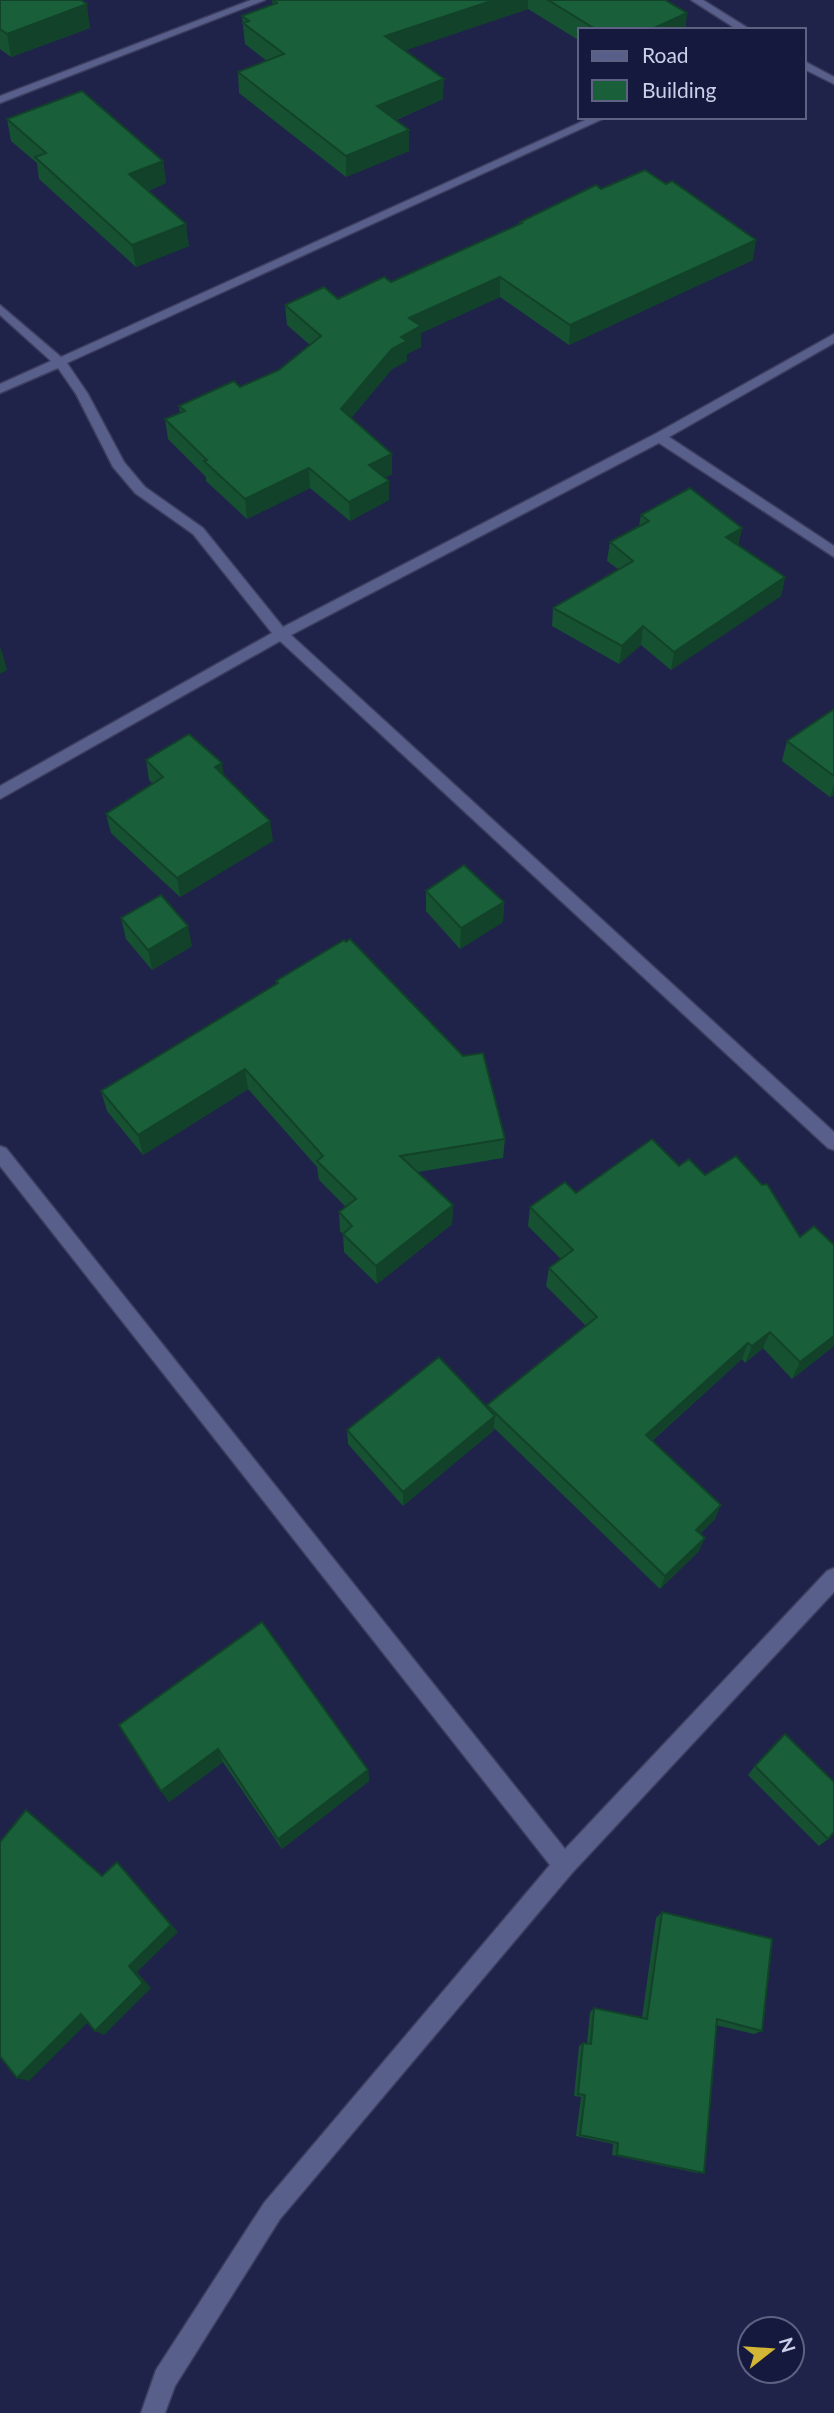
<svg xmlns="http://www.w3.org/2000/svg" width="834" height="2413" font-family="Lato,sans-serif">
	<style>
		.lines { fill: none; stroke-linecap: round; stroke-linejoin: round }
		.minor-casing { stroke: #3c3d5f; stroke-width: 3 }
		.minor { fill: #575f8a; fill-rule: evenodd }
		.wall { fill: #165232 }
		.shaded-wall { fill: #124229 }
		.building { fill: #195f3a; stroke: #124229; stroke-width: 2 }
	</style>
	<rect width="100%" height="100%" fill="#1f2349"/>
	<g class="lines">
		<!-- minor casing -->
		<g class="minor-casing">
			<g id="minor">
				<path d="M251 0H265L0 103V96Z"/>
				<path d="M691 0H703L751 30H738Z"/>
				<path d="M804 61 834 77V84L804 69Z"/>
				<path d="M592 117H607L67 363 88 394 124 462 145 487 203 528 283 627 655 434 834 334V343L669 437 834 546V557L659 443 291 635 834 1132V1150L828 1148 280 641 0 799V786L272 633 193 534 135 493 113 467 76 394 58 368 0 393V384L51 361 0 315V305L61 357Z"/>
				<path d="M0 1146 6 1148 565 1849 827 1571 834 1568V1592L572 1873 280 2219 175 2386 165 2413H141L156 2370 264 2203 550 1865 0 1166Z"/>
			</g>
		</g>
		<!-- minor -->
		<use href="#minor" class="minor"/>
	</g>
	<!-- wall -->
	<g class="wall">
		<path d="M0 0 90 28 11 57 0 49Z"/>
		<path d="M272 0H665L687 13 685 30H580V41L528 9 405 50 443 99 396 120 409 151 346 177 239 93 238 72 267 61 245 44 242 16 273 5Z"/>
		<path d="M7 119 163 161 166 183 148 191 189 246 136 267 39 179 37 163 11 141Z"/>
		<path d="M601 189 753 260 569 345 500 297 421 333V347L407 354V361L392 369 351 418 392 474 384 478 389 500 350 521 310 488 247 519 206 481V477L168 439 165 419 180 413 179 406 240 387 279 370 310 345 287 325 285 305 338 299 391 282 520 224V222Z"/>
		<path d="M641 515 742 528 738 546 785 577 781 596 671 670 641 645 619 664 552 626 553 608 618 569 607 561 610 542 639 526Z"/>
		<path d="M834 709V795L830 797 782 761 787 741Z"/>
		<path d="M146 760 224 775 273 841 180 897 111 833 106 814 153 784 149 780Z"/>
		<path d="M426 891 504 902 503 922 460 949 426 911Z"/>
		<path d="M121 918 192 946 152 970 126 939Z"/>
		<path d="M276 981 505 1139 503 1158 418 1172 453 1205 452 1224 377 1284 344 1252 343 1234 340 1231 339 1212 346 1207 319 1180 317 1167 248 1089 143 1155 107 1111 101 1091 277 984Z"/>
		<path d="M679 1166 705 1175 800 1237 834 1245V1346L792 1379 763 1348 745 1363 742 1359 652 1441 715 1519 700 1534 699 1551 660 1589 494 1428 493 1431 403 1506 348 1444 347 1430 486 1407 487 1405 586 1326 546 1286 549 1268 561 1259 528 1226 530 1207 576 1193Z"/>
		<path d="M119 1725 368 1770 369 1781 282 1849 223 1762 169 1802Z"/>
		<path d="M755 1766 828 1839 819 1846 748 1775Z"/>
		<path d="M662 1912 762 2031 754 2034 716 2025 704 2173H697L612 2155 613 2144 576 2136 581 2097 574 2096 579 2046 583 2043H587L590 2012 594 2008 642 2018 656 1918Z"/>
	</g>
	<!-- shaded-wall -->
	<g class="shaded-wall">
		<path d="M494 0H528V9L386 57 385 36Z"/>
		<path d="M87 4 90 28 11 57 7 34Z"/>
		<path d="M687 13 685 30H650Z"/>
		<path d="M444 79 443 99 378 127 377 106Z"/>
		<path d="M409 130V151L346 177V156Z"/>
		<path d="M163 161 166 183 132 197 129 174Z"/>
		<path d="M186 224 189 246 136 267 132 245Z"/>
		<path d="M756 240 753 260 569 345 570 325Z"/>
		<path d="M500 277V297L421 333V347L407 354V361L392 369 342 429 341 409 401 337 409 318Z"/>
		<path d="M392 454V474L369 485V465Z"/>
		<path d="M309 468 310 488 247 519 245 499Z"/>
		<path d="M389 481V500L350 521 349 502Z"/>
		<path d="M742 528 738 546 726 537Z"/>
		<path d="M785 577 781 596 671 670 674 652Z"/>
		<path d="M643 626 641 645 619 664 622 646Z"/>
		<path d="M1 648 7 670 0 674V649Z"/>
		<path d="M222 763 225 783 215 767Z"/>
		<path d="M834 784V795L830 797Z"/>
		<path d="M270 821 273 841 180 897 177 878Z"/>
		<path d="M504 902 503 922 460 949 461 928Z"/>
		<path d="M188 926 192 946 152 970 148 950Z"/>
		<path d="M245 1069 248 1089 143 1155 138 1135Z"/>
		<path d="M453 1205 452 1224 377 1284 376 1266Z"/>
		<path d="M770 1332 763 1348 745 1363 752 1346Z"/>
		<path d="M834 1336V1346L792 1379 800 1362Z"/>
		<path d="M748 1343 742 1359 641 1450 646 1435Z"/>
		<path d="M495 1416 493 1431 403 1506V1492Z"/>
		<path d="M721 1505 715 1519 690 1543 696 1530Z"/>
		<path d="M705 1538 699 1551 660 1589 665 1576Z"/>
		<path d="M218 1749 223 1762 169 1802 161 1791Z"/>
		<path d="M368 1770 369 1781 282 1849 278 1839Z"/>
		<path d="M117 1862 178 1932 137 1972 151 1988 104 2035 95 2031 129 1966Z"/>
		<path d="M81 2014 91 2019 29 2081 17 2078Z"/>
	</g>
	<!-- building -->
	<g class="building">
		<path d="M0 0H81L87 4 7 34 0 29Z"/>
		<path d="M273 0H494L385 36 444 79 377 106 409 130 346 156 238 72 284 54 243 23 249 21 242 16 277 3Z"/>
		<path d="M548 0H665L687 13 650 30H597Z"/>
		<path d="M82 91 163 161 129 174 186 224 132 245 35 157 46 153 7 119Z"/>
		<path d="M645 170 666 184 672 181 756 240 570 325 500 277 409 318 421 326 401 337 407 341 392 349 341 409 392 454 369 465 389 481 349 502 309 468 245 499 204 461 207 460 165 419 185 411 179 406 234 381 240 387 279 370 321 336 285 305 324 287 338 299 384 277 391 282 522 223 520 222 596 185 601 189Z"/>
		<path d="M690 488 742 528 726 537 785 577 674 652 643 626 622 646 553 608 633 561 610 542 649 521 641 515Z"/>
		<path d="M834 709V776L787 741Z"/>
		<path d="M189 734 222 763 215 767 270 821 177 878 106 814 163 777 146 760Z"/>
		<path d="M464 865 504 902 461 928 426 891Z"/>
		<path d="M161 895 188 926 148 950 121 918Z"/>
		<path d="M350 939 463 1056 483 1053 505 1139 400 1156 453 1205 376 1266 343 1234 352 1226 339 1212 356 1199 317 1161 323 1156 245 1069 138 1135 101 1091 278 983 276 981 344 940 346 942Z"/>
		<path d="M652 1139 679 1166 689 1159 705 1175 736 1156 762 1185 767 1184 800 1237 814 1226 834 1245V1336L800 1362 770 1332 752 1346 748 1343 646 1435 721 1505 696 1530 705 1538 665 1576 487 1405 597 1317 549 1268 573 1250 530 1207 565 1182 576 1193Z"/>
		<path d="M439 1357 495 1416 403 1492 347 1430Z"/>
		<path d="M262 1622 368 1770 278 1839 218 1749 161 1791 119 1725Z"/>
		<path d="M785 1734 834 1782V1832L828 1839 755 1766Z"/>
		<path d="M26 1810 102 1876 117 1862 171 1925 129 1966 143 1983 95 2031 81 2014 17 2078 0 2056V1842Z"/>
		<path d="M662 1912 772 1939 762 2031 717 2019 704 2173 617 2155 618 2143 580 2135 585 2095 578 2094 583 2043 591 2044 594 2008 647 2019Z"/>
	</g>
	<!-- legend -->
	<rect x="578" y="28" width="228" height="91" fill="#16193e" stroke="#5e6282" stroke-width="2"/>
	<rect x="592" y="51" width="35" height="10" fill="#575f8a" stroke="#5e6282" stroke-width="2"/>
	<text x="642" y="63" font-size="21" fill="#cbd0e9">Road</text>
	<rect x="592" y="80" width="35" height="21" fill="#195f3a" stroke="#5e6282" stroke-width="2"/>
	<text x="642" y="98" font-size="21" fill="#cbd0e9">Building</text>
	<!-- north arrow -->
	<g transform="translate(771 2350) rotate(73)"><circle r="33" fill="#16193e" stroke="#5e6282" stroke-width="2"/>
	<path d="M0-5L12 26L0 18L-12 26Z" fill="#d3b635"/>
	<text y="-10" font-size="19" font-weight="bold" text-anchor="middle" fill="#cbd0e9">N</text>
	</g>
</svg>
